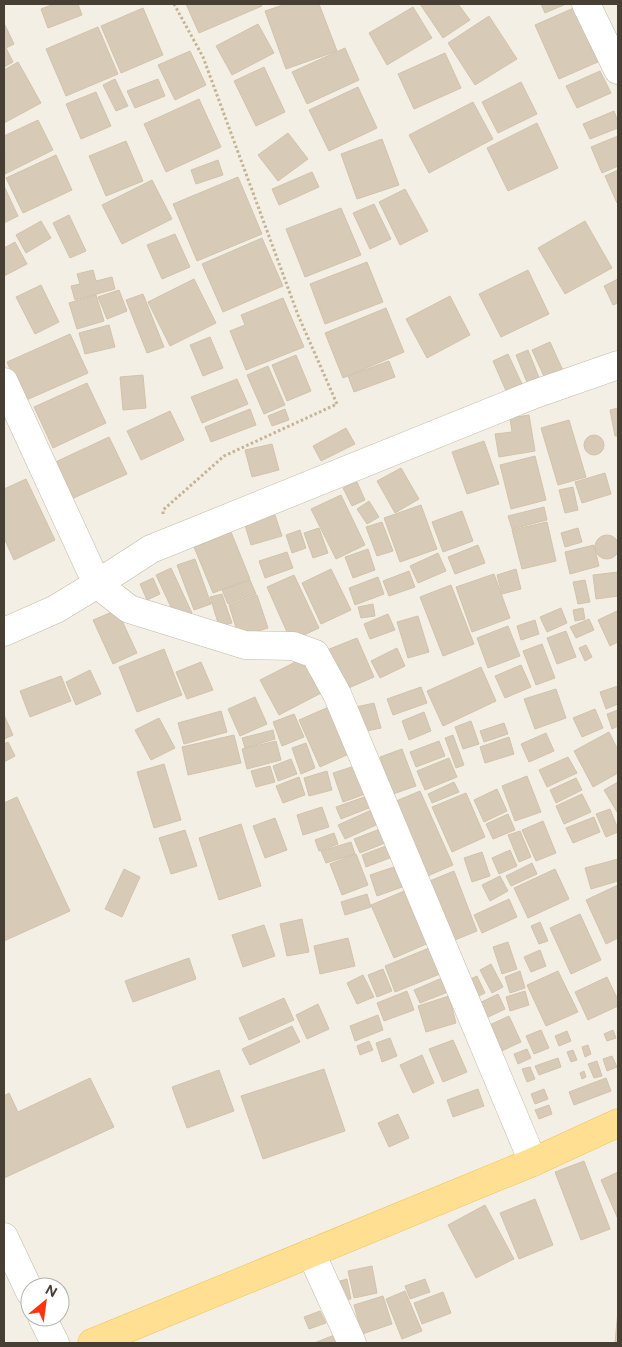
<svg xmlns="http://www.w3.org/2000/svg" width="622" height="1347" font-family="Figtree,sans-serif">
	<style>
		.building { fill: #d7cbb8; stroke: #d2c3aa }
		.lines { fill: none; stroke-linecap: round; stroke-linejoin: round }
		.minor-casing { stroke: #c3baa8; stroke-width: 29 }
		.major-casing { stroke: #f1c255; stroke-width: 29 }
		.path { stroke: #c4b395; stroke-width: 3; stroke-dasharray: 2.5 2.5; stroke-linecap: butt }
		.minor { stroke: #fff; stroke-width: 28 }
		.major { stroke: #ffe092; stroke-width: 28 }
	</style>
	<rect width="100%" height="100%" fill="#f4efe4"/>
	<!-- building -->
	<g class="building">
		<path d="M54 4H78L82 15 48 28 41 9Z"/>
		<path d="M186 4H261L262 6 199 33Z"/>
		<path d="M286 4H319L337 51 286 69 265 11Z"/>
		<path d="M420 4H458L470 20 443 38Z"/>
		<path d="M541 4H566L545 13Z"/>
		<path d="M413 7 432 38 387 65 369 33Z"/>
		<path d="M576 7 600 61 559 79 535 25Z"/>
		<path d="M143 8 163 55 121 73 101 26Z"/>
		<path d="M489 16 517 59 475 85 448 43Z"/>
		<path d="M4 23 14 44 4 49Z"/>
		<path d="M258 24 274 53 232 75 216 46Z"/>
		<path d="M98 27 118 74 66 96 46 49Z"/>
		<path d="M6 48 13 62 4 67V50Z"/>
		<path d="M345 48 359 80 307 104 292 72Z"/>
		<path d="M190 51 206 85 175 100 158 65Z"/>
		<path d="M445 53 461 88 414 109 398 74Z"/>
		<path d="M18 62 41 103 4 123V70Z"/>
		<path d="M264 67 285 112 256 126 234 81Z"/>
		<path d="M600 71 611 93 577 108 566 86Z"/>
		<path d="M115 79 128 106 116 111 103 85Z"/>
		<path d="M158 79 165 96 135 108 127 91Z"/>
		<path d="M521 82 537 114 498 133 482 102Z"/>
		<path d="M358 87 377 128 329 151 309 110Z"/>
		<path d="M96 92 111 126 81 139 66 104Z"/>
		<path d="M199 99 221 147 166 172 144 124Z"/>
		<path d="M473 102 493 139 429 173 409 135Z"/>
		<path d="M614 111 618 122V128L590 139 583 124Z"/>
		<path d="M38 120 53 150 5 174 4 136Z"/>
		<path d="M537 123 558 168 508 191 487 148Z"/>
		<path d="M288 133 308 159 278 181 258 155Z"/>
		<path d="M618 136V166L602 173 591 147Z"/>
		<path d="M382 139 399 185 357 199 341 154Z"/>
		<path d="M126 141 143 181 106 196 89 156Z"/>
		<path d="M56 155 72 190 23 213 6 178Z"/>
		<path d="M218 160 223 175 196 184 191 170Z"/>
		<path d="M618 170V203H617L605 176Z"/>
		<path d="M312 172 319 187 279 205 272 189Z"/>
		<path d="M238 177 262 234 197 261 173 204Z"/>
		<path d="M152 180 172 219 122 244 102 205Z"/>
		<path d="M4 186 18 216 4 223Z"/>
		<path d="M405 189 428 231 400 245 379 202Z"/>
		<path d="M374 204 391 239 370 249 353 213Z"/>
		<path d="M341 208 361 255 305 277 286 229Z"/>
		<path d="M69 215 86 251 70 258 53 223Z"/>
		<path d="M41 221 51 238 26 253 16 235Z"/>
		<path d="M585 221 612 268 565 294 538 248Z"/>
		<path d="M175 234 190 267 162 279 147 245Z"/>
		<path d="M262 238 283 286 223 312 202 264Z"/>
		<path d="M15 242 27 264 4 276V248Z"/>
		<path d="M367 262 383 302 325 324 310 284Z"/>
		<path d="M93 270 96 281 112 277 115 289 75 300 71 286 80 284 77 274Z"/>
		<path d="M528 270 549 314 501 337 479 294Z"/>
		<path d="M194 279 216 323 170 346 148 302Z"/>
		<path d="M618 279V303L613 305 604 286Z"/>
		<path d="M41 285 59 322 35 334 16 297Z"/>
		<path d="M119 290 127 311 107 319 98 297Z"/>
		<path d="M143 294 164 347 147 353 126 300Z"/>
		<path d="M96 295 104 321 77 329 69 303Z"/>
		<path d="M450 296 470 335 427 358 406 319Z"/>
		<path d="M283 298 304 347 246 370 230 331 245 325 241 315Z"/>
		<path d="M386 308 404 352 343 378 325 333Z"/>
		<path d="M109 325 115 347 85 354 79 333Z"/>
		<path d="M70 334 88 373 24 401 7 362Z"/>
		<path d="M210 337 223 368 203 376 190 345Z"/>
		<path d="M550 342 565 375 547 383 532 350Z"/>
		<path d="M528 350 540 380 528 385 516 355Z"/>
		<path d="M508 354 522 384 506 391 493 361Z"/>
		<path d="M296 355 311 391 287 401 272 365Z"/>
		<path d="M389 361 395 377 354 392 348 376Z"/>
		<path d="M268 366 285 405 264 414 247 375Z"/>
		<path d="M143 375 146 408 123 410 120 377Z"/>
		<path d="M237 379 248 404 202 423 191 397Z"/>
		<path d="M87 383 106 423 53 448 34 407Z"/>
		<path d="M618 408V436H615L610 410Z"/>
		<path d="M250 409 256 425 211 442 205 427Z"/>
		<path d="M285 409 289 420 272 426 268 416Z"/>
		<path d="M170 411 184 440 141 460 127 431Z"/>
		<path d="M529 415 535 451 499 457 495 434 512 432 510 418Z"/>
		<path d="M569 420 586 477 558 485 541 428Z"/>
		<path d="M346 428 355 444 321 461 313 446Z"/>
		<circle cx="594" cy="445" r="10"/>
		<path d="M109 437 127 474 67 501 49 465Z"/>
		<path d="M484 441 499 484 467 494 452 452Z"/>
		<path d="M272 444 279 470 252 477 245 450Z"/>
		<path d="M535 456 546 500 511 509 500 465Z"/>
		<path d="M401 468 419 499 395 513 377 481Z"/>
		<path d="M605 473 611 494 582 503 575 482Z"/>
		<path d="M26 479 55 540 14 560 4 538V489Z"/>
		<path d="M357 482 365 500 352 506 343 488Z"/>
		<path d="M573 487 578 510 565 513 559 490Z"/>
		<path d="M341 495 365 545 336 559 311 509Z"/>
		<path d="M369 501 379 517 367 524 357 509Z"/>
		<path d="M421 505 437 549 400 562 384 518Z"/>
		<path d="M544 507 547 520 512 529 508 516Z"/>
		<path d="M462 511 473 541 443 552 432 522Z"/>
		<path d="M275 515 282 536 251 545 245 525Z"/>
		<path d="M382 522 393 551 377 556 366 527Z"/>
		<path d="M547 522 556 561 522 569 512 530Z"/>
		<path d="M319 528 328 553 313 558 304 533Z"/>
		<path d="M578 528 582 542 565 547 561 533Z"/>
		<path d="M300 530 306 548 292 553 286 535Z"/>
		<path d="M231 532 250 579 213 593 194 547Z"/>
		<circle cx="607" cy="547" r="12"/>
		<path d="M478 545 485 563 455 574 448 557Z"/>
		<path d="M594 545 599 566 570 574 565 552Z"/>
		<path d="M368 549 375 570 353 578 345 557Z"/>
		<path d="M287 552 293 568 265 578 259 561Z"/>
		<path d="M438 553 446 571 418 583 410 566Z"/>
		<path d="M195 559 211 604 194 610 177 565Z"/>
		<path d="M171 568 192 613 177 620 156 575Z"/>
		<path d="M331 569 351 610 321 624 302 583Z"/>
		<path d="M516 569 521 589 502 594 497 575Z"/>
		<path d="M409 571 415 587 389 596 383 581Z"/>
		<path d="M618 572V596L596 599 593 575Z"/>
		<path d="M494 574 510 618 472 632 456 587Z"/>
		<path d="M294 575 319 628 291 641 267 587Z"/>
		<path d="M378 577 384 594 355 605 349 588Z"/>
		<path d="M153 578 160 594 147 600 140 584Z"/>
		<path d="M250 580 256 594 228 604 222 590Z"/>
		<path d="M585 580 590 602 578 604 573 582Z"/>
		<path d="M451 585 474 644 443 656 420 597Z"/>
		<path d="M222 594 232 623 219 626 210 597Z"/>
		<path d="M257 595 268 628 239 637 229 605Z"/>
		<path d="M373 604 375 616 361 618 358 607Z"/>
		<path d="M561 608 567 623 547 632 540 617Z"/>
		<path d="M583 608 585 619 575 621 573 610Z"/>
		<path d="M117 610 137 653 113 664 93 620Z"/>
		<path d="M617 611 618 615V642L610 646 598 620Z"/>
		<path d="M388 614 395 630 370 639 364 624Z"/>
		<path d="M418 616 429 652 408 658 397 622Z"/>
		<path d="M589 619 594 630 576 638 570 627Z"/>
		<path d="M535 620 539 634 521 640 517 626Z"/>
		<path d="M508 626 520 656 488 668 477 638Z"/>
		<path d="M566 631 576 657 557 664 547 638Z"/>
		<path d="M357 638 374 677 344 690 327 650Z"/>
		<path d="M542 644 555 678 536 685 523 651Z"/>
		<path d="M586 645 592 657 585 661 579 648Z"/>
		<path d="M397 648 405 666 380 678 371 661Z"/>
		<path d="M164 649 182 695 137 712 119 667Z"/>
		<path d="M307 656 325 691 279 715 260 680Z"/>
		<path d="M201 662 213 690 187 699 176 672Z"/>
		<path d="M521 665 531 687 505 698 495 676Z"/>
		<path d="M481 667 496 701 443 726 427 691Z"/>
		<path d="M90 670 101 694 76 705 66 682Z"/>
		<path d="M61 676 71 701 30 717 20 691Z"/>
		<path d="M618 686V704L606 709 600 692Z"/>
		<path d="M421 687 427 703 393 715 387 699Z"/>
		<path d="M556 689 566 718 535 729 524 699Z"/>
		<path d="M255 697 267 724 240 736 228 709Z"/>
		<path d="M374 703 381 728 362 732 356 707Z"/>
		<path d="M331 706 351 753 320 767 299 720Z"/>
		<path d="M595 709 603 728 582 737 573 718Z"/>
		<path d="M618 710V726L612 729 607 714Z"/>
		<path d="M221 711 227 732 184 744 178 723Z"/>
		<path d="M424 712 431 731 409 740 402 721Z"/>
		<path d="M294 714 304 737 282 746 273 722Z"/>
		<path d="M4 715 13 735 4 739Z"/>
		<path d="M159 718 175 748 151 760 135 730Z"/>
		<path d="M471 721 479 744 463 749 455 727Z"/>
		<path d="M504 723 508 734 484 742 480 731Z"/>
		<path d="M273 730 275 739 245 748 242 738Z"/>
		<path d="M609 732 618 750V773L593 787 574 751Z"/>
		<path d="M546 733 554 751 529 762 521 744Z"/>
		<path d="M234 735 241 763 188 775 182 747Z"/>
		<path d="M453 735 464 765 456 768 445 738Z"/>
		<path d="M509 737 514 754 485 763 480 747Z"/>
		<path d="M276 741 281 760 247 769 242 749Z"/>
		<path d="M439 741 445 756 416 767 410 752Z"/>
		<path d="M8 742 15 756 4 762V744Z"/>
		<path d="M306 743 315 768 301 774 292 748Z"/>
		<path d="M402 749 416 786 393 794 380 757Z"/>
		<path d="M568 757 577 773 547 787 539 770Z"/>
		<path d="M449 758 457 777 425 790 417 771Z"/>
		<path d="M291 759 297 774 278 781 273 766Z"/>
		<path d="M164 764 181 820 154 828 137 772Z"/>
		<path d="M361 764 371 792 343 802 333 773Z"/>
		<path d="M270 766 275 782 256 787 251 771Z"/>
		<path d="M327 771 332 790 309 796 304 778Z"/>
		<path d="M527 776 541 812 515 821 502 786Z"/>
		<path d="M299 777 305 795 283 803 276 786Z"/>
		<path d="M576 778 582 790 556 803 550 790Z"/>
		<path d="M454 782 459 792 432 803 428 794Z"/>
		<path d="M618 782V811L617 812 604 790Z"/>
		<path d="M497 789 507 811 484 822 474 800Z"/>
		<path d="M420 791 453 865 423 878 389 804Z"/>
		<path d="M466 793 485 837 452 852 432 807Z"/>
		<path d="M582 794 591 812 564 824 556 806Z"/>
		<path d="M370 795 374 806 341 819 336 807Z"/>
		<path d="M17 797 70 911 4 941V803Z"/>
		<path d="M322 807 329 827 303 835 297 815Z"/>
		<path d="M378 807 385 821 345 839 338 825Z"/>
		<path d="M610 809 618 829V832L606 837 596 814Z"/>
		<path d="M508 814 515 830 493 839 486 824Z"/>
		<path d="M594 817 600 832 573 843 566 828Z"/>
		<path d="M275 818 287 850 265 858 253 826Z"/>
		<path d="M543 821 556 853 536 861 522 830Z"/>
		<path d="M241 824 261 886 219 900 199 838Z"/>
		<path d="M385 827 390 841 360 853 354 839Z"/>
		<path d="M185 830 197 866 171 874 159 838Z"/>
		<path d="M520 831 531 857 519 862 508 835Z"/>
		<path d="M334 833 338 844 319 851 315 840Z"/>
		<path d="M351 842 355 854 326 863 321 851Z"/>
		<path d="M391 844 395 856 366 867 362 855Z"/>
		<path d="M510 850 517 866 499 874 492 858Z"/>
		<path d="M482 852 490 876 472 882 464 858Z"/>
		<path d="M356 854 368 885 342 895 330 864Z"/>
		<path d="M618 859V881L591 889 585 868Z"/>
		<path d="M532 863 537 874 511 886 506 876Z"/>
		<path d="M397 866 405 886 377 896 370 875Z"/>
		<path d="M124 869 140 877 122 917 105 909Z"/>
		<path d="M555 869 569 899 528 918 514 888Z"/>
		<path d="M454 871 477 931 450 942 427 882Z"/>
		<path d="M500 876 508 891 490 901 482 885Z"/>
		<path d="M618 885V938L606 944 586 900Z"/>
		<path d="M409 889 431 942 394 958 371 905Z"/>
		<path d="M367 894 371 907 345 915 341 902Z"/>
		<path d="M509 899 517 917 482 933 474 915Z"/>
		<path d="M580 914 601 960 571 974 550 928Z"/>
		<path d="M302 919 309 952 287 956 280 924Z"/>
		<path d="M540 922 548 941 539 944 531 926Z"/>
		<path d="M264 925 275 956 243 967 232 935Z"/>
		<path d="M348 938 355 966 320 974 314 946Z"/>
		<path d="M508 942 517 969 502 974 493 947Z"/>
		<path d="M429 948 440 974 395 992 385 966Z"/>
		<path d="M540 950 546 966 531 972 524 957Z"/>
		<path d="M189 958 196 979 133 1002 125 981Z"/>
		<path d="M491 964 503 987 492 993 480 970Z"/>
		<path d="M383 969 392 991 377 997 368 975Z"/>
		<path d="M520 971 525 988 510 993 505 977Z"/>
		<path d="M558 971 578 1012 546 1026 527 985Z"/>
		<path d="M363 975 374 997 357 1004 347 983Z"/>
		<path d="M477 976 485 993 470 1000 462 983Z"/>
		<path d="M607 977 618 1000V1006L588 1020 575 992Z"/>
		<path d="M442 978 448 992 420 1003 414 990Z"/>
		<path d="M407 991 414 1010 384 1021 377 1003Z"/>
		<path d="M525 991 529 1005 510 1011 506 997Z"/>
		<path d="M498 994 505 1009 476 1023 469 1008Z"/>
		<path d="M449 996 456 1023 426 1032 418 1006Z"/>
		<path d="M284 998 294 1020 249 1040 239 1018Z"/>
		<path d="M318 1004 329 1029 307 1039 296 1015Z"/>
		<path d="M378 1015 383 1030 355 1041 350 1026Z"/>
		<path d="M509 1016 521 1042 493 1055 481 1029Z"/>
		<path d="M292 1026 300 1042 250 1065 242 1049Z"/>
		<path d="M541 1030 549 1048 534 1054 526 1036Z"/>
		<path d="M613 1030 616 1038 607 1041 604 1034Z"/>
		<path d="M567 1031 571 1041 559 1046 555 1036Z"/>
		<path d="M390 1038 397 1056 382 1062 376 1043Z"/>
		<path d="M453 1040 467 1072 443 1082 429 1049Z"/>
		<path d="M369 1041 373 1050 360 1055 357 1046Z"/>
		<path d="M588 1045 591 1054 585 1057 582 1047Z"/>
		<path d="M527 1049 531 1058 518 1064 514 1054Z"/>
		<path d="M573 1050 577 1060 571 1062 567 1052Z"/>
		<path d="M422 1055 434 1083 413 1093 400 1065Z"/>
		<path d="M612 1056 617 1067 607 1071 603 1059Z"/>
		<path d="M558 1058 561 1067 539 1075 535 1066Z"/>
		<path d="M597 1061 602 1076 594 1078 588 1064Z"/>
		<path d="M530 1067 535 1079 527 1082 522 1069Z"/>
		<path d="M324 1069 345 1131 263 1159 241 1096Z"/>
		<path d="M219 1070 234 1111 187 1128 172 1087Z"/>
		<path d="M584 1071 586 1077 582 1079 580 1073Z"/>
		<path d="M90 1078 114 1127 4 1178V1096L9 1093 18 1112Z"/>
		<path d="M606 1078 611 1091 574 1105 569 1092Z"/>
		<path d="M478 1089 484 1106 453 1117 447 1100Z"/>
		<path d="M544 1089 548 1099 535 1104 531 1094Z"/>
		<path d="M549 1105 552 1114 539 1119 535 1110Z"/>
		<path d="M398 1114 409 1138 389 1147 378 1123Z"/>
		<path d="M584 1161 610 1229 581 1240 555 1172Z"/>
		<path d="M618 1172V1219L601 1180Z"/>
		<path d="M535 1199 553 1245 519 1259 500 1213Z"/>
		<path d="M485 1205 514 1259 476 1278 448 1225Z"/>
		<path d="M372 1266 377 1293 354 1298 348 1271Z"/>
		<path d="M347 1279 351 1299 344 1300 340 1281Z"/>
		<path d="M425 1279 430 1292 410 1299 405 1286Z"/>
		<path d="M405 1291 422 1331 402 1339 386 1299Z"/>
		<path d="M443 1292 451 1313 422 1324 414 1303Z"/>
		<path d="M383 1296 392 1324 362 1334 354 1305Z"/>
		<path d="M618 1310V1343H615Z"/>
		<path d="M320 1311 326 1323 309 1329 304 1317Z"/>
		<path d="M337 1334 341 1343H314Z"/>
	</g>
	<g class="lines">
		<!-- minor casing -->
		<g class="minor-casing">
			<g id="minor">
				<path d="M586 4 618 70"/>
				<path d="M4 382 97 584 129 609 245 645 293 646 315 654 337 694 533 1162"/>
				<path d="M4 632 56 609 97 584 151 549 535 394 618 365"/>
				<path d="M4 1237 30 1292"/>
				<path d="M311 1253 352 1343"/>
				<path d="M42 1317 55 1343"/>
			</g>
		</g>
		<!-- major casing -->
		<g class="major-casing">
			<path id="major" d="M92 1343 533 1162 618 1123"/>
		</g>
		<!-- path -->
		<path class="path" d="M163 514V510L224 456 337 404 298 315 203 57 174 4"/>
		<!-- minor -->
		<use href="#minor" class="minor"/>
		<!-- major -->
		<use href="#major" class="major"/>
	</g>
	<!-- border -->
	<rect width="622" height="1347" fill="none" stroke="#473f33" stroke-width="10"/>
	<!-- north arrow -->
	<g transform="translate(45 1302) rotate(29)"><circle r="24" fill="#ffffff" stroke="#b5b2ad"/>
	<path d="M0-4L9 19L0 12L-9 19Z" fill="#ff3310"/>
	<text y="-8" font-size="14" font-weight="bold" text-anchor="middle" fill="#473f33">N</text>
	</g>
</svg>
